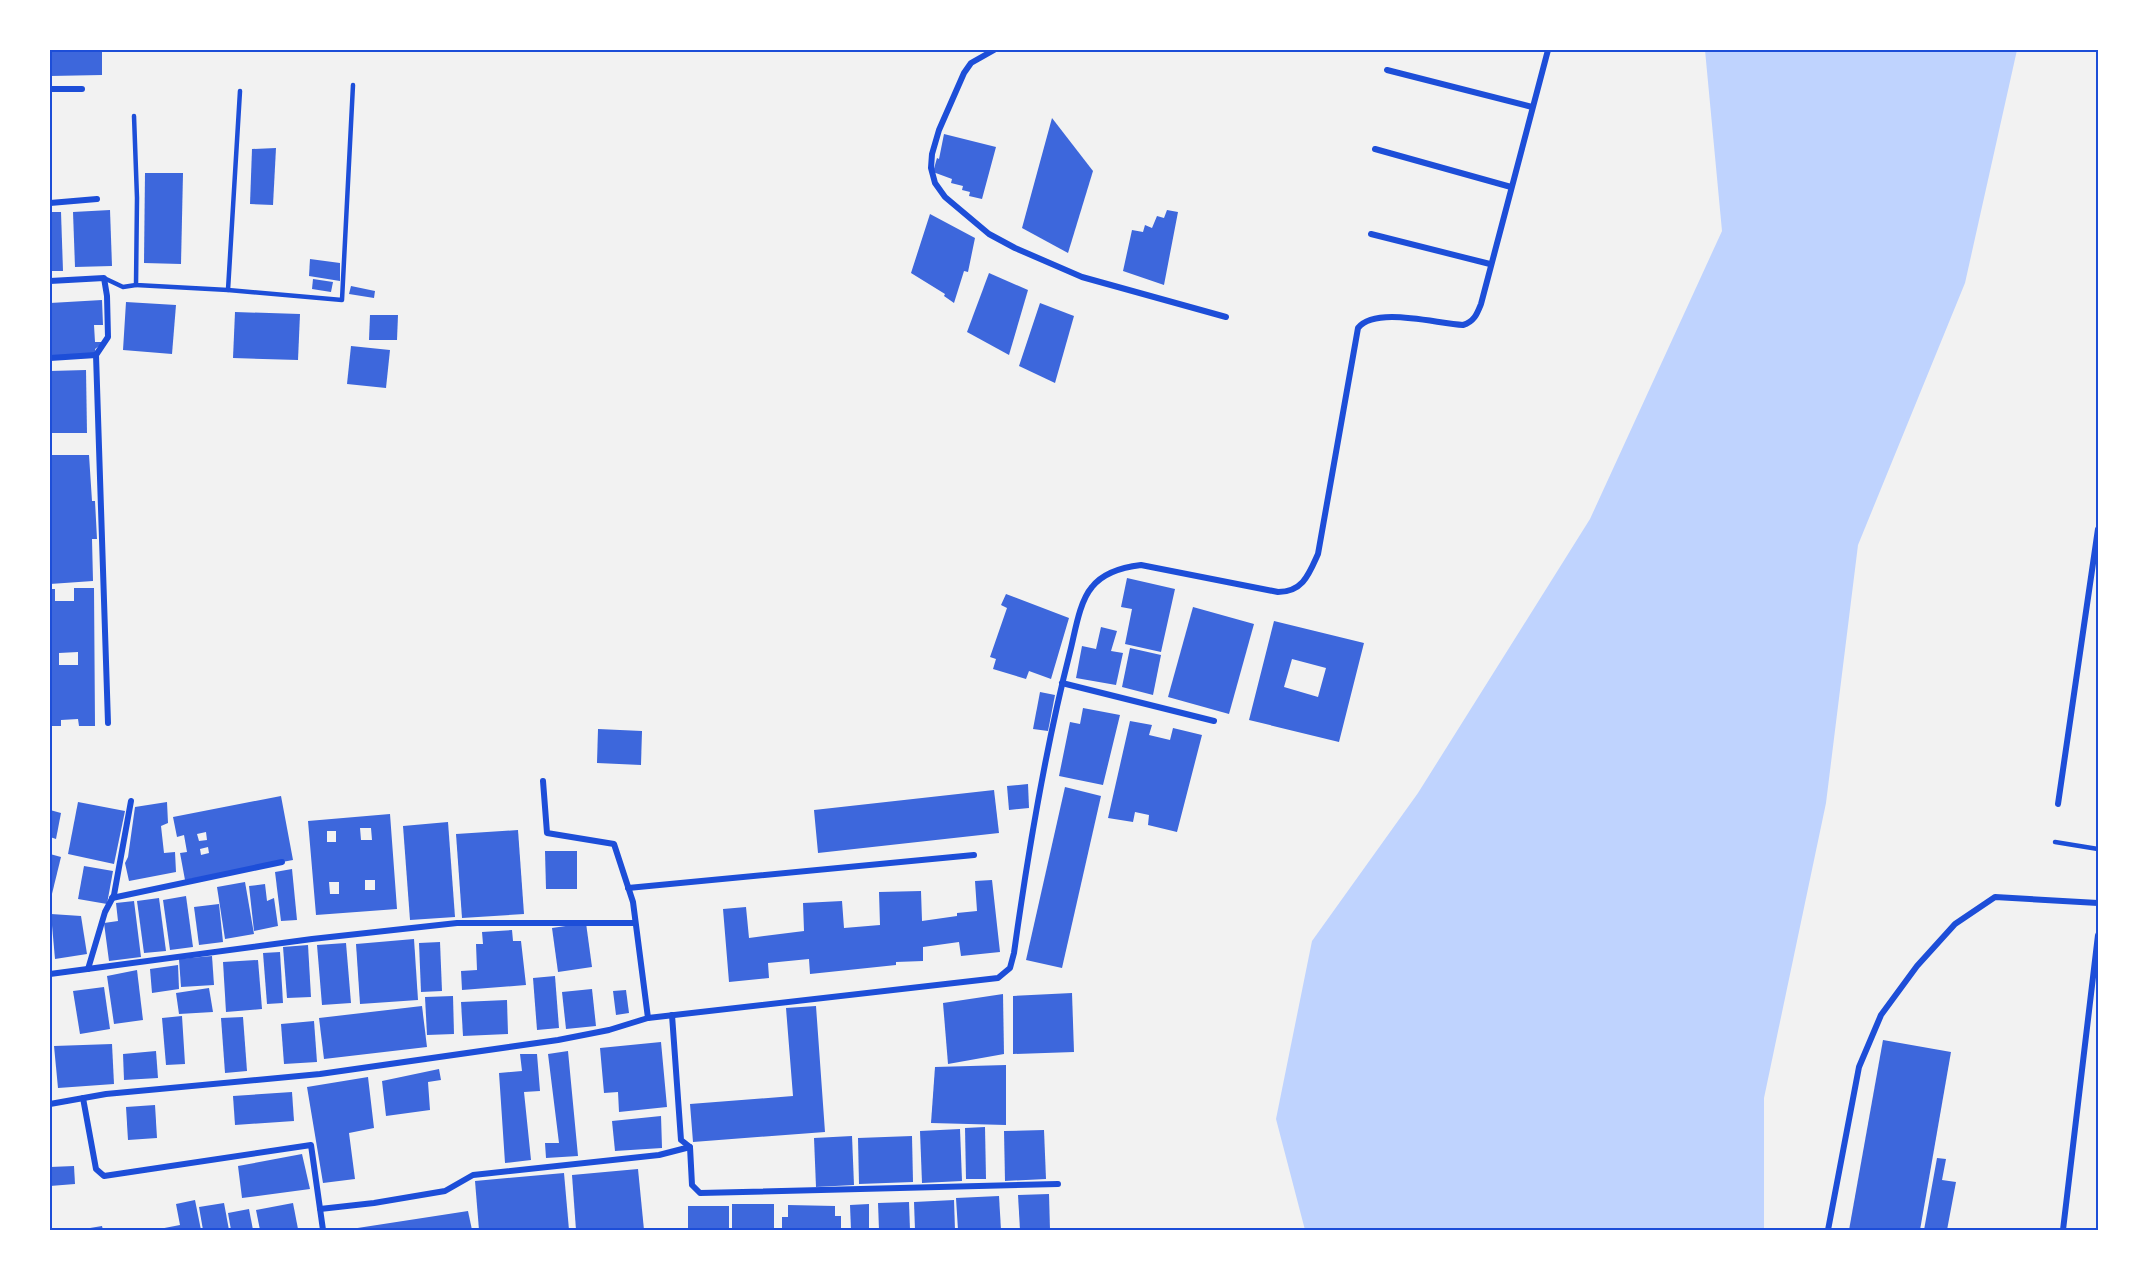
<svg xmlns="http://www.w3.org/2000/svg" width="2148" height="1280" font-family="Raleway,sans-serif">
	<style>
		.water { fill: #bfd3fe }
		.building { fill: #3d67dc; fill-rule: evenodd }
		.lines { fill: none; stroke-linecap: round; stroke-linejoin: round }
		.service { stroke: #1d4ed8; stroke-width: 4.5 }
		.minor { stroke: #1d4ed8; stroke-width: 6 }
		.neatline { fill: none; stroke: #1d4ed8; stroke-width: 2 }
	</style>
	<rect width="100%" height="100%" fill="#f2f2f2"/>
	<!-- water -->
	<path class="water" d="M1705 50H2017L1965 283 1858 545 1826 803 1764 1098V1230H1305L1276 1119 1312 941 1418 793 1590 519 1722 231Z"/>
	<!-- building -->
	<g class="building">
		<path d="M50 50H102V75L50 76Z"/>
		<path d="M1052 118 1093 171 1068 253 1022 228Z"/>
		<path d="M944 134 996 147 982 199 969 196 970 192 962 190 963 186 951 183 952 179 933 172 937 158 939 159Z"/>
		<path d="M276 148 273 205 250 204 252 149Z"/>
		<path d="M145 173H183L181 264 144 263Z"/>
		<path d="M110 210 112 266 75 267 73 212Z"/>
		<path d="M1167 210 1178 212 1164 285 1123 271 1132 230 1143 232 1145 225 1152 228 1157 216 1164 218Z"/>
		<path d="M50 212H61L63 271H50Z"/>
		<path d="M930 214 975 238 968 272 964 271 954 303 944 296 945 294 911 273Z"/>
		<path d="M310 259 340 263V281L309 276Z"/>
		<path d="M989 273 1028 290 1009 355 967 332Z"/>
		<path d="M313 279 333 282 331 292 312 289Z"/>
		<path d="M351 286 375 291 374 298 349 294Z"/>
		<path d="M102 300 103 325H94L95 342H104L95 349 96 355 50 356V303Z"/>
		<path d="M126 302 176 305 172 354 123 350Z"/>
		<path d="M1040 303 1074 316 1055 383 1019 366Z"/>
		<path d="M235 312 300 314 298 360 233 358Z"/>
		<path d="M370 315H398L397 340H369Z"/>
		<path d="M351 346 390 350 386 388 347 384Z"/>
		<path d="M86 370 87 433H50V371Z"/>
		<path d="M50 455H89L92 501H95L97 539H92L93 581 50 584Z"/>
		<path d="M1127 578 1175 589 1161 652 1125 644 1132 609 1121 607Z"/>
		<path d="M74 588H94L95 726H79L78 719 61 720V726H50V589H55V601H74ZM78 652V665H59V653Z"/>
		<path d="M1006 594 1069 618 1051 679 1029 671 1026 679 993 669 996 659 990 657 1007 608 1001 605Z"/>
		<path d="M1193 607 1254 624 1229 714 1168 697Z"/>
		<path d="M1274 621 1364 643 1339 742 1249 720ZM1292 659 1326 668 1318 697 1284 687Z"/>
		<path d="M1101 627 1117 631 1111 651 1123 653 1116 685 1076 678 1082 646 1096 649Z"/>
		<path d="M1130 648 1161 655 1153 695 1122 687Z"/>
		<path d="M1040 692 1055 695 1048 731 1033 729Z"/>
		<path d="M1083 708 1120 715 1103 785 1059 776 1070 722 1080 724Z"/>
		<path d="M1130 721 1152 725 1149 735 1170 740 1173 728 1202 735 1177 832 1148 825 1149 815 1135 812 1133 822 1108 818Z"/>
		<path d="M598 729 642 731 641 765 597 763Z"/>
		<path d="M1028 784 1029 808 1009 810 1007 786Z"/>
		<path d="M1065 787 1101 796 1062 968 1026 960Z"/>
		<path d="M994 790 999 833 818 853 814 810Z"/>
		<path d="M281 796 293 860 185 880 180 853 187 852 184 835 177 837 173 817ZM206 832 207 840 199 841 197 834ZM208 847 209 853 201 855 200 849Z"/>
		<path d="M78 802 125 811 114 864 68 854Z"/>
		<path d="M167 802 168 823 161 826 164 853 175 852 176 872 129 881 125 863 128 857 135 807Z"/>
		<path d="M50 810 61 813 56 839 50 837Z"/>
		<path d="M390 814 397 909 316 915 308 821ZM360 828H371L372 840H361ZM327 831H336V842H327ZM365 880H375V890H365ZM329 882H339V894H330Z"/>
		<path d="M448 822 455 917 410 920 403 826Z"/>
		<path d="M518 830 524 914 462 918 456 834Z"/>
		<path d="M545 851H577V889H546Z"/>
		<path d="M50 854 61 857 50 902Z"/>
		<path d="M84 866 113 871 107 904 78 899Z"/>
		<path d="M292 869 297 920 281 921 275 872Z"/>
		<path d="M992 880 1000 952 961 956 959 942 923 947V961L896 962V965L810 974 809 959 768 963 769 978 729 982 723 909 746 907 749 938 804 931 803 903 842 901 844 928 880 925 879 892 921 891 922 921 957 916V913L977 911 975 881Z"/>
		<path d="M245 882 254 934 225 939 217 887Z"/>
		<path d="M265 884 267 901 274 898 278 926 254 931 249 886Z"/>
		<path d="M186 896 193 947 170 950 163 900Z"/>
		<path d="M159 898 166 951 144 953 137 901Z"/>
		<path d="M134 901 141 957 109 961 104 923 118 921 116 903Z"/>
		<path d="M219 904 223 942 199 945 194 907Z"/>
		<path d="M51 914 81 916 87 954 55 959Z"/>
		<path d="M586 923 592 967 558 972 552 928Z"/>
		<path d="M512 930 513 941H521L526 985 462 990 461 971 477 970 476 944H483L482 932Z"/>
		<path d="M414 939 418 1000 360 1004 356 944Z"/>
		<path d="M440 942 442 991 421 992 419 943Z"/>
		<path d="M346 943 351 1003 322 1005 317 945Z"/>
		<path d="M308 945 311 997 287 998 283 947Z"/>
		<path d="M280 952 283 1003 267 1004 263 953Z"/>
		<path d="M212 956 214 985 181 987 179 959Z"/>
		<path d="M258 960 262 1009 226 1012 223 962Z"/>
		<path d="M178 965 179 989 152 993 150 969Z"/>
		<path d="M137 970 143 1020 114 1024 107 976Z"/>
		<path d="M555 976 559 1028 537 1030 533 978Z"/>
		<path d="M104 987 110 1029 80 1034 73 991Z"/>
		<path d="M209 988 213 1012 179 1014 176 993Z"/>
		<path d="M592 989 596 1026 566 1029 562 992Z"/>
		<path d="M626 990 629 1013 616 1015 613 991Z"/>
		<path d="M1072 993 1074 1052 1013 1054V996Z"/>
		<path d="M1003 994 1004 1054 948 1064 943 1003Z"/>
		<path d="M453 996 454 1034 427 1035 425 997Z"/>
		<path d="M507 1000 508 1034 463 1036 461 1002Z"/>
		<path d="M422 1006 427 1047 324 1059 319 1018Z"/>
		<path d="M816 1006 825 1132 693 1142 690 1104 793 1096 786 1008Z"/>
		<path d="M182 1016 185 1064 166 1065 162 1018Z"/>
		<path d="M243 1017 247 1071 225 1073 221 1018Z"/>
		<path d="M314 1021 317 1062 284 1064 281 1024Z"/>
		<path d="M1883 1040 1951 1052 1920 1230H1849Z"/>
		<path d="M661 1042 667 1107 619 1112 618 1092 604 1093 600 1048Z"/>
		<path d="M112 1044 114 1084 58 1088 54 1046Z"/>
		<path d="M156 1051 158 1078 124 1080 123 1054Z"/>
		<path d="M568 1051 578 1156 546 1158 545 1143H559L548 1054Z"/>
		<path d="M520 1054H537L540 1091 524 1092 531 1160 505 1163 499 1073 522 1071Z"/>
		<path d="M1006 1065V1125L931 1123 935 1067Z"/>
		<path d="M439 1069 441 1080 428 1082 430 1110 386 1116 382 1081Z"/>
		<path d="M368 1077 374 1128 349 1133 355 1179 323 1183 307 1087Z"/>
		<path d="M292 1092 294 1121 235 1125 233 1096Z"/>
		<path d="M155 1105 157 1138 128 1140 126 1107Z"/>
		<path d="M661 1116 662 1148 615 1151 612 1121Z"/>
		<path d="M985 1127 986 1179H966L965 1128Z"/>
		<path d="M960 1129 962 1181 922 1183 920 1131Z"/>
		<path d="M1044 1130 1046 1179 1005 1181 1004 1131Z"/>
		<path d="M852 1136 854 1185 816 1187 814 1138Z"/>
		<path d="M912 1136 913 1182 859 1184 858 1138Z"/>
		<path d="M302 1154 310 1189 242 1198 238 1166Z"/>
		<path d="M1937 1158 1946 1159 1942 1180 1956 1182 1947 1230H1924Z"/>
		<path d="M74 1166 75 1184 50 1186V1167Z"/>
		<path d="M638 1169 644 1230H576L572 1175Z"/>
		<path d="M564 1173 569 1230H479L475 1181Z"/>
		<path d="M1049 1194 1050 1230H1020L1018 1195Z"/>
		<path d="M999 1196 1001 1230H958L956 1198Z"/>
		<path d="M195 1200 201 1230H154L180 1225 176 1204Z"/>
		<path d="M954 1200 955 1230H915L914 1202Z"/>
		<path d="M909 1202 910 1230H879L878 1203Z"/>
		<path d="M224 1203 229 1230H203L199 1207Z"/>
		<path d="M293 1203 298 1229 260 1230 256 1210Z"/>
		<rect x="732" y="1204" width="42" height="26"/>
		<path d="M869 1204V1230H851L850 1205Z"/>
		<path d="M788 1205 835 1206V1216H841V1230H782V1217H788Z"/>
		<rect x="688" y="1206" width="41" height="24"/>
		<path d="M249 1209 253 1230H231L228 1213Z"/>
		<path d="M468 1211 472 1230H351V1229Z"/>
		<path d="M102 1226 103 1230H84V1229Z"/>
	</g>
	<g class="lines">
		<!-- service -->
		<g class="service">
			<path d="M134 116 137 198 136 285 228 290 342 300 353 85"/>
			<path d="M104 278 123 287 136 285"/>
			<path d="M228 290 240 91"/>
			<path d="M2055 842 2098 849"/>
		</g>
		<!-- minor -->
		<g class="minor">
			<path d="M994 50 971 63 964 73 939 130 932 154 931 168 935 183 945 197 989 234 1015 248 1082 277 1226 317"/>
			<path d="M1387 70 1532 107"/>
			<path d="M50 89H82"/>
			<path d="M1375 149 1511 187"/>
			<path d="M50 203 97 199"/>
			<path d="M1371 234 1490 264"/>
			<path d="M50 281 104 278 107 296 108 337 96 355 108 723"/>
			<path d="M50 358 96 355"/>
			<path d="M1062 683 1214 721"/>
			<path d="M2058 804 2098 529"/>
			<path d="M628 888 974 855"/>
			<path d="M112 898 282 862"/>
			<path d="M88 969 105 912 114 895 131 801"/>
			<path d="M50 974 312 939 457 923H635"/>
			<path d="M672 1015 681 1140 690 1147 692 1185 700 1193 1058 1184"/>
			<path d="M648 1018 998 978 1010 968 1014 953C1028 852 1045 750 1070 652 1075 633 1079 602 1092 587 1103 573 1124 567 1141 565L1278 592C1303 592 1309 574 1318 554L1358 328C1376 306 1437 324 1463 325 1474 322 1477 314 1481 304L1548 50"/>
			<path d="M83 1098 96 1169 104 1176 311 1145 323 1230"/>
			<path d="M50 1104 106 1094 320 1074 558 1040 609 1030 648 1018 633 902 614 844 547 833 543 781"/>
			<path d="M320 1209 374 1203 445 1191 473 1175 659 1155 690 1147"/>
			<path d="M1828 1230 1859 1067 1881 1015 1917 966 1955 924 1995 897 2098 903"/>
			<path d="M2063 1230 2098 935"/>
		</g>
	</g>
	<!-- border -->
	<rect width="2148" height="1280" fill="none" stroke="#ffffff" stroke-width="102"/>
	<rect x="51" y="51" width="2046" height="1178" class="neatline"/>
</svg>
